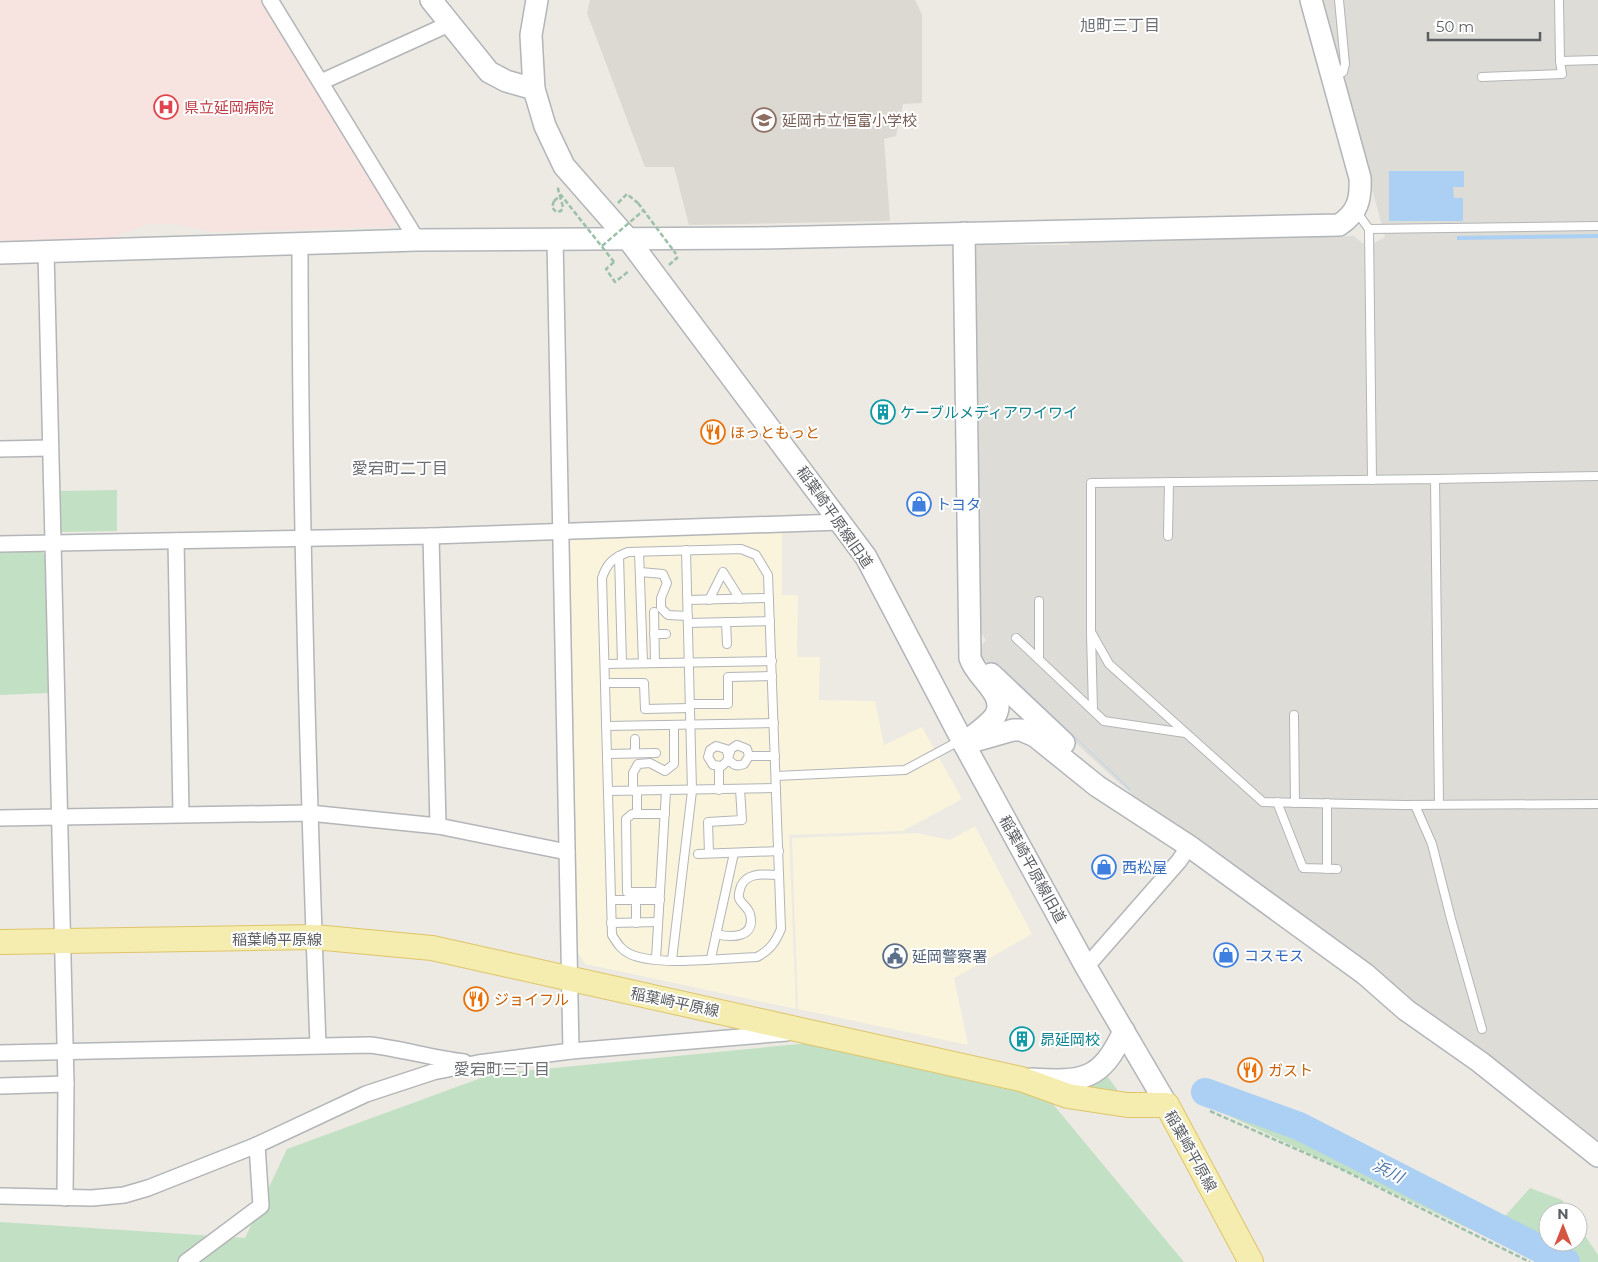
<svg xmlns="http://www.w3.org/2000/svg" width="1598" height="1262" font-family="Montserrat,'Noto Sans JP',sans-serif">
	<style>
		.commercial { fill: #f9f4db }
		.industrial { fill: #dddcd7 }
		.education { fill: #dbd9d1 }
		.medical { fill: #f7e4e0 }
		.green { fill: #c2e0c4 }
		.water { fill: #abd0f4 }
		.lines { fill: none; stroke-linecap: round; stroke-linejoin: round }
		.river { stroke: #abd0f4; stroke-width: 28 }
		.lane-casing { stroke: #b3b5b8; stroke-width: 10 }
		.street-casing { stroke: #b3b5b8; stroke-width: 18 }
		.secondary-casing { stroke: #b2b5b9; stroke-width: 24 }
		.primary-casing { stroke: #dfc469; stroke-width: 26 }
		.path { stroke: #9cc0a9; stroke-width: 2.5; stroke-dasharray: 5 2.5; stroke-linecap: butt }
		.lane { stroke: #fff; stroke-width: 8 }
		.street { stroke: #fff; stroke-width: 15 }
		.secondary { stroke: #fff; stroke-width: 21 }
		.primary { stroke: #f4edaf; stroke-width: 24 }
		.path-bridge { stroke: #9cc0a9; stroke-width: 2.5; stroke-dasharray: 5 2.5; stroke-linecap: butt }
		.labels { text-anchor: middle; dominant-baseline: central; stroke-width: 4; stroke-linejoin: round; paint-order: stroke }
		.health-label { font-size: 15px; fill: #be3a42; stroke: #fff; text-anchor: start }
		.education-label { font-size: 15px; fill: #785e54; stroke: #fff; text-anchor: start }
		.culture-label { font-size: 15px; fill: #0d838f; stroke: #fff; text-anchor: start }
		.food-label { font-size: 15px; fill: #c56008; stroke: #fff; text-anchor: start }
		.shop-label { font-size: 15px; fill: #366cbe; stroke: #fff; text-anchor: start }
		.street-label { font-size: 15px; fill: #5b5e62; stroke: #fff }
		.service-label { font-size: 15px; fill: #4e5e75; stroke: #fff; text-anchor: start }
		.neighbourhood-label { font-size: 16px; fill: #6c6f73; stroke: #fff }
		.water-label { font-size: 16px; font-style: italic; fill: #4e77ab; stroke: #fff }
	</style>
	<rect width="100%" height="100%" fill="#eceae3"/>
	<!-- commercial -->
	<g class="commercial">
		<path d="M782 528V595H798L797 657H820L819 700 875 701 884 745 922 727 962 799 903 831 789 835 796 1009 585 964 578 953 570 541 578 534Z"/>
		<path d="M975 826 1032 934 954 978 968 1045 798 1009 792 838 917 833 950 840Z"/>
	</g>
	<!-- industrial -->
	<path class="industrial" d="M1321 0H1598V1143L1542 1096 1147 808 976 652 986 640 978 628 973 251 977 245H1069L1070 240 1354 236 1362 243H1374L1385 237Z"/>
	<!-- education -->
	<path class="education" d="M590 0H915L922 15V103L903 104 896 136 884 139 890 221 689 225 674 167H645L587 13Z"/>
	<!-- medical -->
	<path class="medical" d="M0 0H267L398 214 391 227 211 232 176 224H149L111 238 67 243 0 244Z"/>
	<!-- green -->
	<g class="green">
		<path d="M117 490V531L61 532 60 491Z"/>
		<path d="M41 550 45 555 48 693 0 695V551Z"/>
		<path d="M809 1043 1047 1097 1184 1262H0V1222L245 1238 287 1149 492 1074Z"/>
		<path d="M1105 1073 1118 1091 1088 1088Z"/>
		<path d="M1207 1096 1269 1111 1505 1216 1530 1188 1562 1200 1570 1212H1548V1242H1578V1225L1598 1255V1262H1540L1210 1107Z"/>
	</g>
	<!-- water -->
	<g class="water">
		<path d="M1389 171H1464V187H1453L1454 198H1463V221H1389Z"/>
		<path d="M1598 234V238L1457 240V236Z"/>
		<path d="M983 649 1131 790H1130Z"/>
	</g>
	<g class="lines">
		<!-- river -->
		<path class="river" d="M1205 1092 1299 1126 1566 1262"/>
		<!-- lane casing -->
		<g class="lane-casing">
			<g id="lane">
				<path d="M1559 0 1560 61"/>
				<path d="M1334 77 1343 72 1345 64 1339 0"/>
				<path d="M1482 77 1562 74 1560 61 1598 60"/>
				<path d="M1356 211 1369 229 1372 480"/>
				<path d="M1369 229 1598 226"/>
				<path d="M1435 479 1598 476"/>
				<path d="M1168 536 1169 482"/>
				<path d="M741 549 756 555 768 575 781 929C775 943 770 950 757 957 725 958 658 967 630 954 621 950 617 943 612 935L602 578C607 563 613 558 628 552Z"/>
				<path d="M639 552 643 663"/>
				<path d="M619 556 622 663"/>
				<path d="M640 572 663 574 667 583 661 598V608L668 615 688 616"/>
				<path d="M688 600 769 598"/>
				<path d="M709 600 723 572 740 599"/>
				<path d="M1039 601V659"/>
				<path d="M654 612 655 663"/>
				<path d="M726 622 727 644"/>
				<path d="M688 623 770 621"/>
				<path d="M654 634H666"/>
				<path d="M1091 634 1093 709"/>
				<path d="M1016 638 1104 721 1185 733"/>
				<path d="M605 664 772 661"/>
				<path d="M606 683H644L645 709 690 708"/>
				<path d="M690 704H728V677L772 676"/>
				<path d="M1294 715 1295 803"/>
				<path d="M606 726 774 723"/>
				<path d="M635 739V753"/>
				<path d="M607 754 656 753"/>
				<path d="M749 756H775"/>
				<path d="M728 758C732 765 737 767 744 764L749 756 747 749 737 745 731 749 727 761 722 766 713 765 708 757 710 750 716 746 726 749 728 755"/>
				<path d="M719 766V790"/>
				<path d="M776 776 905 770 961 740"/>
				<path d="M608 791 776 788"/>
				<path d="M633 791V773L638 764 650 763 665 771 674 764V725"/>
				<path d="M637 791V814"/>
				<path d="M1277 802 1303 868 1337 869"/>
				<path d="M1327 803V869"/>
				<path d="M1439 804 1435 479 1091 483V632L1109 664 1263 802 1404 805 1598 804"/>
				<path d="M1415 805 1432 844 1451 919 1482 1029"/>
				<path d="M709 853 708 822 742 820 740 789"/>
				<path d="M698 854 779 851"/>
				<path d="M660 892H627L626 819 632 814H665"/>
				<path d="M611 900H660"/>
				<path d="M636 900V923"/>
				<path d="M611 923 658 922"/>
				<path d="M716 934C732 938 756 938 750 914 748 907 741 904 739 898 738 894 740 890 741 886 748 871 765 875 779 875"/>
				<path d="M711 958 734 853"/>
				<path d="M656 959 666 791"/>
				<path d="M672 960 692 791 686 550"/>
			</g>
		</g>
		<!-- street casing -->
		<g class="street-casing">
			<g id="street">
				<path d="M270 0 417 240"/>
				<path d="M321 82 449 24"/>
				<path d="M555 239 571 1051"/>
				<path d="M300 243C300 510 308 778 318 1045"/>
				<path d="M46 251 66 1084 65 1198"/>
				<path d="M0 449 49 448"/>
				<path d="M431 536 438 826"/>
				<path d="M176 541 181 814"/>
				<path d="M0 544 431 536 840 522"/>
				<path d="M0 818 309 813 438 826 567 852"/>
				<path d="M1086 967 1179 861 1189 846"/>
				<path d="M0 1053 370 1045C402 1049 432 1058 464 1062"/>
				<path d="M0 1086 66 1084"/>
				<path d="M0 1196 92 1198 124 1195 148 1188 257 1145 366 1094 433 1072 478 1063 571 1051 787 1033"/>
				<path d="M186 1262 261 1206 257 1145"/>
			</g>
		</g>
		<!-- secondary casing -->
		<g class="secondary-casing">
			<g id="secondary">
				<path d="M431 0 489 72 506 81 534 89"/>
				<path d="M537 0 531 35 534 89 545 126 564 166 628 239 866 557 964 744 1086 967 1167 1105"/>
				<path d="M964 233 970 658C976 678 1008 695 995 716 989 725 976 733 968 740"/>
				<path d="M0 253 417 240 757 238 1339 225C1358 213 1361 199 1360 178L1311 0"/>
				<path d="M991 674 1064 743"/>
				<path d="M964 744 1013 730H1021L1035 736 1097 786 1189 846 1365 974 1406 1010 1480 1062 1598 1156"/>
				<path d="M1031 1079C1083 1082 1101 1081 1124 1031"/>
			</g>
		</g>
		<!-- primary casing -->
		<g class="primary-casing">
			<path id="primary" d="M0 942 314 937 432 948 1021 1079 1068 1096 1127 1105H1167L1251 1262"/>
		</g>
		<!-- path -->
		<g class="path">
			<path d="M554 201 552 207 556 212 561 211 563 207 558 189 559 188"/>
			<path d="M618 203 627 194 638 203"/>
			<path d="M614 262 606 269 615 282 629 271"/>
			<path d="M669 265 678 257"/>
			<path d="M1210 1111 1339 1168 1530 1262"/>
		</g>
		<!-- lane -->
		<use href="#lane" class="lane"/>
		<!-- street -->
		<use href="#street" class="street"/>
		<!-- secondary -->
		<use href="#secondary" class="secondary"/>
		<!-- primary -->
		<use href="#primary" class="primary"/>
		<!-- path-bridge -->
		<g class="path-bridge">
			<path d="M554 201 561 195 614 262"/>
			<path d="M638 203 676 254"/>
			<path d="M602 246 644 210"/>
		</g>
	</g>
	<!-- icons -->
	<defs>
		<g id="hospital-ring" transform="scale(1.25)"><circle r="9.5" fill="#fff" stroke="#e0444e" stroke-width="1.5"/><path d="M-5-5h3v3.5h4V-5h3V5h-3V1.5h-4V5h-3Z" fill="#e0444e"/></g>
		<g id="school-ring" transform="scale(1.25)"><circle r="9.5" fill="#fff" stroke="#8d6e63" stroke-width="1.5"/><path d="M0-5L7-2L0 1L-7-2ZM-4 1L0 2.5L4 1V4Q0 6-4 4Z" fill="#8d6e63"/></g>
		<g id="building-ring" transform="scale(1.25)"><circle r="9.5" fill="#fff" stroke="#0f9aa8" stroke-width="1.5"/><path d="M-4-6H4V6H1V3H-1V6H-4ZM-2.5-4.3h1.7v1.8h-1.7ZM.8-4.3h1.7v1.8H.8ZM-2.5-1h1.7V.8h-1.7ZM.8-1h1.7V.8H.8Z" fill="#0f9aa8"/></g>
		<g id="restaurant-ring" transform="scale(1.25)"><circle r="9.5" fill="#fff" stroke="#e8710a" stroke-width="1.5"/><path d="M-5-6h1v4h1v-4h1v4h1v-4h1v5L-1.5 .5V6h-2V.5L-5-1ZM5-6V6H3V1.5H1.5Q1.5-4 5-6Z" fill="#e8710a"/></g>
		<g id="shop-ring" transform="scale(1.25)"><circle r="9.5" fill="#fff" stroke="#3f7fe0" stroke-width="1.5"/><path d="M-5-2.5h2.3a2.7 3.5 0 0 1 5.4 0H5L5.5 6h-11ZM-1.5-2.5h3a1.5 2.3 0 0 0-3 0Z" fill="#3f7fe0"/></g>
		<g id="civic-ring" transform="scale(1.25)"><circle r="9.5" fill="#fff" stroke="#5c6f8a" stroke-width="1.5"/><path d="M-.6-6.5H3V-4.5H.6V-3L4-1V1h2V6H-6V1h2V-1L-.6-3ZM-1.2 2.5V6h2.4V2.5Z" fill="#5c6f8a"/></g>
	</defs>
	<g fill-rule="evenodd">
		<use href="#hospital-ring" x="166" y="107"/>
		<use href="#school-ring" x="764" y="120"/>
		<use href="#building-ring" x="883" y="412"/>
		<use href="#restaurant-ring" x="713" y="432"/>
		<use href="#shop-ring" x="919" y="504"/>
		<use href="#shop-ring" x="1104" y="867"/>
		<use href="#shop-ring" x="1226" y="955"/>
		<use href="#civic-ring" x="895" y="956"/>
		<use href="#restaurant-ring" x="476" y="999"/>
		<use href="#building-ring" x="1022" y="1039"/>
		<use href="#restaurant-ring" x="1250" y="1070"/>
	</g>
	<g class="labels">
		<!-- health labels -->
		<g class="health-label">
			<text x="184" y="107">県立延岡病院</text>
		</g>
		<!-- education labels -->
		<g class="education-label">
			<text x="782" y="120">延岡市立恒富小学校</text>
		</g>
		<!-- culture labels -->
		<g class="culture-label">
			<text x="900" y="412">ケーブルメディアワイワイ</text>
			<text x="1040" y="1039">昴延岡校</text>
		</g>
		<!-- food labels -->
		<g class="food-label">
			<text x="730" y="432">ほっともっと</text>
			<text x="494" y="999">ジョイフル</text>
			<text x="1268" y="1070">ガスト</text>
		</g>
		<!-- shop labels -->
		<g class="shop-label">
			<text x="936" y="504">トヨタ</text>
			<text x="1122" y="867">西松屋</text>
			<text x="1244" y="955">コスモス</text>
		</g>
		<!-- street labels -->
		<g class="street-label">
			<text transform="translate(835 517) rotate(55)">稲葉崎平原線旧道</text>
			<text transform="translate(1033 869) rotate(61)">稲葉崎平原線旧道</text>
			<text x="277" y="939">稲葉崎平原線</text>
			<text transform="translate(675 1002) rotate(12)">稲葉崎平原線</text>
			<text transform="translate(1191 1151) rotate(61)">稲葉崎平原線</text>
		</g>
		<!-- service labels -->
		<g class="service-label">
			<text x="912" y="956">延岡警察署</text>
		</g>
		<!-- neighbourhood labels -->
		<g class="neighbourhood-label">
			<text x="1120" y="25">旭町三丁目</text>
			<text x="400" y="468">愛宕町二丁目</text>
			<text x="502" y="1069">愛宕町三丁目</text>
		</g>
		<!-- water labels -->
		<g class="water-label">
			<text transform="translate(1388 1171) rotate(27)">浜川</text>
		</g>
	</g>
	<!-- north arrow -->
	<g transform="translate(1563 1227)"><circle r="24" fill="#ffffff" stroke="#bdbfc0"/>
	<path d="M0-4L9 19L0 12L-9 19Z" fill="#d35542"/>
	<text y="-8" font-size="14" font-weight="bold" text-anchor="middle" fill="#5b5e62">N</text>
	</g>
	<!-- scale -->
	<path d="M1428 32v8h112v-8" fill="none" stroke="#5b5e62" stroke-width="2.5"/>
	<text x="1436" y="32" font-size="15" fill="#5b5e62" stroke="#ffffff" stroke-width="4" paint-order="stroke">50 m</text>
</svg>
